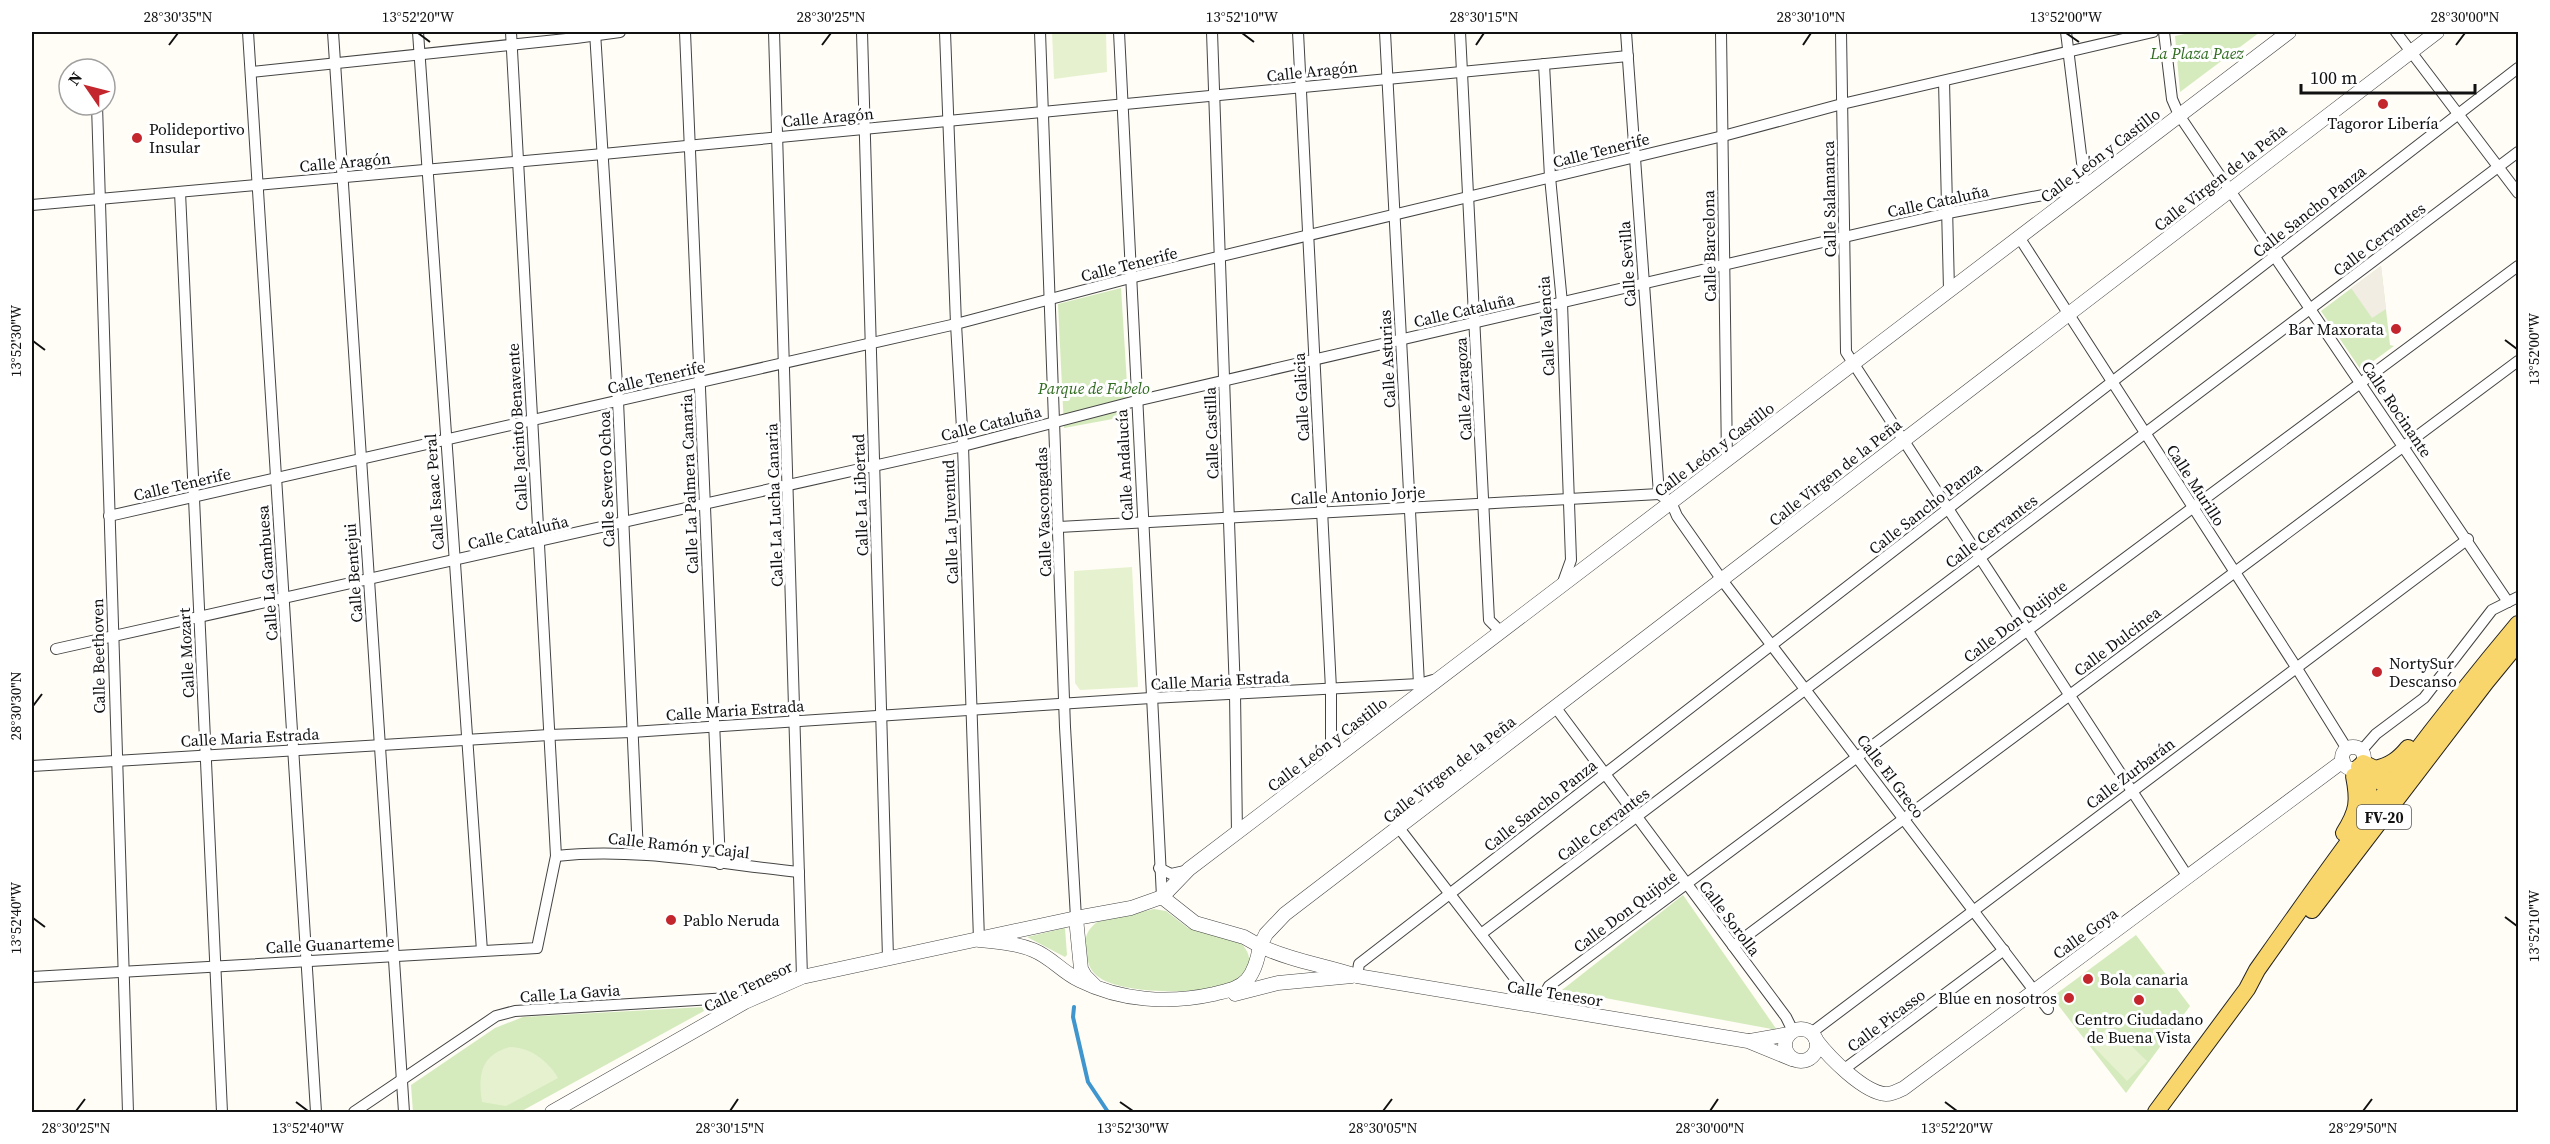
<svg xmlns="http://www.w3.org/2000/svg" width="2550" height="1144" font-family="'Source Serif 4',serif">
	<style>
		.green { fill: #d5ebbd }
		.pitch { fill: #e6f2cf }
		.plaza { fill: #f1ede2 }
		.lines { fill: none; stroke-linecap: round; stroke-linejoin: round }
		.stream { stroke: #3f96cf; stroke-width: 4 }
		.minor-casing { stroke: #444; stroke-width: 12 }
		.tertiary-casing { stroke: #444; stroke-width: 15 }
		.primary-casing { stroke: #222; stroke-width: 18 }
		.minor { stroke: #fff; stroke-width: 10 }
		.tertiary { stroke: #fff; stroke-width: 14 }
		.primary { stroke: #f9d66b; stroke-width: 16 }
		.ticks { fill: none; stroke: #111; stroke-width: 2 }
		.poi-dot { fill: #c4262e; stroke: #fff; stroke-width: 2 }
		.labels { text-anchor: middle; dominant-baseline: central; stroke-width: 6; stroke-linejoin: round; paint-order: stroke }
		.shield { fill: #fff; stroke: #585858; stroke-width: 1.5 }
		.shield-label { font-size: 15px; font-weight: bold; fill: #111 }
		.park-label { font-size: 16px; font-style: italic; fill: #2f6b1f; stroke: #fff }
		.street-label { font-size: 16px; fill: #111; stroke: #fff }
		.poi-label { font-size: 16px; fill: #111; stroke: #fff; text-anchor: start }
		.neatline { fill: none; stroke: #111; stroke-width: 2 }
		.ticks-label { font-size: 15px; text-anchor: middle; fill: #111 }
	</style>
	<rect width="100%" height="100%" fill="#fffdf5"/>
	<!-- green -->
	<g class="green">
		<path d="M2194 32H2260L2180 92 2175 36Z"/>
		<path d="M2381 266 2390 345 2394 346 2361 370 2321 311Z"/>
		<path d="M1121 288 1129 416 1064 428 1058 304Z"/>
		<path d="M1683 895 1777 1030 1562 990Z"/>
		<path d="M1154 909 1166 911 1188 928 1241 943C1248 951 1252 959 1247 968 1245 973 1241 979 1236 982 1207 995 1126 995 1100 978 1089 971 1087 961 1086 950 1084 937 1087 930 1097 922Z"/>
		<path d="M1065 928 1067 955 1065 957 1027 937Z"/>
		<path d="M2136 935 2190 1006 2126 1093 2052 997Z"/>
		<path d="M704 1007V1011L520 1112H413L411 1085 495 1028 523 1017Z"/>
	</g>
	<!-- pitch -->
	<g class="pitch">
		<path d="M1052 32H1106L1107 72 1054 79Z"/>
		<path d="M1132 567 1138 687 1080 690 1075 683 1074 571Z"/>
		<path d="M2110 1025 2147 1061 2127 1081 2091 1044Z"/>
		<path d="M510 1047C530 1047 548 1061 558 1078L506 1106 482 1102C478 1076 480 1055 510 1047Z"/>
	</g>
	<!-- plaza -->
	<path class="plaza" d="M2381 266 2386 309 2372 318 2351 288Z"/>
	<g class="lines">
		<!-- stream -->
		<path class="stream" d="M1074 1007 1073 1017 1088 1082 1108 1112"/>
		<!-- minor casing -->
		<g class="minor-casing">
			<g id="minor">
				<path d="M248 32 316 1112"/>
				<path d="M333 32 404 1112"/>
				<path d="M418 32 482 951"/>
				<path d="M595 32 618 401 638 854"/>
				<path d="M685 32 720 864"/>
				<path d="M774 32 802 977"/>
				<path d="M862 32 888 958"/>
				<path d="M945 32 956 324 963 446 979 940"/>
				<path d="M1040 32 1065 727 1076 918"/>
				<path d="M1119 32 1162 897"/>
				<path d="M1212 32 1235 694 1237 833"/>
				<path d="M1298 32 1331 689V761"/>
				<path d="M1385 32 1419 684"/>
				<path d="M1460 32 1489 620 1501 632"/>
				<path d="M1626 32 1659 494"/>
				<path d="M1721 32 1727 460"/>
				<path d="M1841 32 1846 352 2188 877"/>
				<path d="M2164 32 2172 99 2179 115 2508 602"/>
				<path d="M2396 32 2518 193"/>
				<path d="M1544 64 1550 177 1562 303 1571 560 1562 585"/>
				<path d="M251 72 576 38 620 32"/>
				<path d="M1944 81 1949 290"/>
				<path d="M97 105 128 1112"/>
				<path d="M180 192 222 1112"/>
				<path d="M32 205 603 154 1628 56"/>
				<path d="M2019 237 2296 667 2347 749"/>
				<path d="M1659 494 1671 502 1677 516 1722 580 2048 1009"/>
				<path d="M109 516 956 324 1130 278 1723 136 1842 104 2153 32"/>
				<path d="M1059 527 1659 494"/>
				<path d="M56 649 963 446 1136 401 1948 213 2085 187 2066 32"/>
				<path d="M1556 708 1786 1017 1793 1031"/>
				<path d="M2362 750 2376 734 2424 698 2492 610 2518 597"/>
				<path d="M32 766 549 735 632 732 1151 698 1419 684 1433 680"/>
				<path d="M1399 828 1537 1007 1549 986 2518 266"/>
				<path d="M556 856C634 847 720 864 799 872"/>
				<path d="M1159 868 1171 874 1189 870"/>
				<path d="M1481 934 2518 152"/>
				<path d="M1733 946 2518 361"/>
				<path d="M1357 976 1359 964 2518 68"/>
				<path d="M32 977 537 948 556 856 511 32"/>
				<path d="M1811 1033 2468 539"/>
				<path d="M1843 1070 2004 950"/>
				<path d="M354 1112 496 1016 515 1011 729 998 745 1002"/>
			</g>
		</g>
		<!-- tertiary casing -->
		<g class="tertiary-casing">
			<g id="tertiary">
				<circle cx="2353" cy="758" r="11"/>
				<path d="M1162 897 1189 869 2289 32"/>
				<path d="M979 940C997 942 1016 943 1033 950 1051 957 1062 972 1079 980 1121 1001 1169 1004 1214 994 1225 991 1239 989 1247 980 1255 971 1258 958 1260 946L1244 937 1195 923 1162 897 1131 908 1076 918 1081 969 1085 976 1096 987"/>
				<path d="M1235 994 1278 983 1352 976"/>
				<circle cx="1801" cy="1045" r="16"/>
				<path d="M1816 1040C1829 1057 1864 1093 1886 1094 1893 1094 1898 1091 1904 1088L2343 761"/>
				<path d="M1750 1041 1789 1034"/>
				<path d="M1792 1059 1748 1041 1357 976C1324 965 1292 961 1260 946L1266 934 1285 914 2437 32"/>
				<path d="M552 1112 745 1002 802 977 1076 918"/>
			</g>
		</g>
		<!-- primary casing -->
		<g class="primary-casing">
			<g id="primary">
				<path d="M2363 763 2375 769C2390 766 2399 759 2408 748"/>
				<path d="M2359 767 2366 778 2373 815"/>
				<path d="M2366 778 2382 782 2400 778"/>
				<path d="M2344 833C2358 811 2359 801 2354 776"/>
				<path d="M2312 910 2486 682 2518 643"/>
				<path d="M2156 1112 2247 989 2257 970C2340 852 2425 735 2518 624"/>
			</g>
		</g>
		<!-- minor -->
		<use href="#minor" class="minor"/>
		<!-- tertiary -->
		<use href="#tertiary" class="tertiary"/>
		<!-- primary -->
		<use href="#primary" class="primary"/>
	</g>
	<!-- ticks -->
	<path class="ticks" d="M418 33 430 42M1242 33 1254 42M2066 33 2079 42M169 45 178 33M822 45 831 33M1476 45 1484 33M1803 45 1811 33M2456 45 2465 33M2505 340 2517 349M33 341 45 350M33 706 42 694M2505 917 2517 926M33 918 45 927M296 1102 308 1111M1120 1102 1133 1111M1945 1102 1957 1111M76 1111 85 1099M730 1111 738 1099M1383 1111 1392 1099M1710 1111 1718 1099M2363 1111 2372 1099"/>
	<!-- markers -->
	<g class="poi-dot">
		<circle cx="2383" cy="104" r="6"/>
		<circle cx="137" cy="138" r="6"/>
		<circle cx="2396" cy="329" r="6"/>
		<circle cx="2377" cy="672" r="6"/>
		<circle cx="671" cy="920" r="6"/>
		<circle cx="2088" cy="979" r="6"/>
		<circle cx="2069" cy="998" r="6"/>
		<circle cx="2139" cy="1000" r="6"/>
	</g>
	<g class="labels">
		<!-- shield labels -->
		<rect class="shield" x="2357" y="805" width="54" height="24" rx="4.5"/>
		<g class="shield-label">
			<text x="2384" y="817">FV-20</text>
		</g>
		<!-- park labels -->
		<g class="park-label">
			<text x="2197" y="53">La Plaza Paez</text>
			<text x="1094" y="388">Parque de Fabelo</text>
		</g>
		<!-- street labels -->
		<g class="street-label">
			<text transform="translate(1312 71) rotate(-6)">Calle Aragón</text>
			<text transform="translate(828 117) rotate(-5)">Calle Aragón</text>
			<text transform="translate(1601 150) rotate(-14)">Calle Tenerife</text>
			<text transform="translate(2100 155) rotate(-37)">Calle León y Castillo</text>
			<text transform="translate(345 162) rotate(-5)">Calle Aragón</text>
			<text transform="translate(2220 177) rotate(-38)">Calle Virgen de la Peña</text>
			<text transform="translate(1829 199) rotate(-91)">Calle Salamanca</text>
			<text transform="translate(1938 201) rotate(-12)">Calle Cataluña</text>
			<text transform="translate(2309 211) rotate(-38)">Calle Sancho Panza</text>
			<text transform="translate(2379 239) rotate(-37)">Calle Cervantes</text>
			<text transform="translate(1709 246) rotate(-91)">Calle Barcelona</text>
			<text transform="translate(1129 264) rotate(-14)">Calle Tenerife</text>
			<text transform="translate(1627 264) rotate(-94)">Calle Sevilla</text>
			<text transform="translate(1464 310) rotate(-13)">Calle Cataluña</text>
			<text transform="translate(1546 326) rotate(-93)">Calle Valencia</text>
			<text transform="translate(1387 359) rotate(-93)">Calle Asturias</text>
			<text transform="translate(656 377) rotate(-13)">Calle Tenerife</text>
			<text transform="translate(1463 389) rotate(-93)">Calle Zaragoza</text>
			<text transform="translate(1301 397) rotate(-93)">Calle Galicia</text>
			<text transform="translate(2397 409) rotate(56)">Calle Rocinante</text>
			<text transform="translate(991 423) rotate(-14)">Calle Cataluña</text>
			<text transform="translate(517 427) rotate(-93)">Calle Jacinto Benavente</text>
			<text transform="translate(1211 433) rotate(-92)">Calle Castilla</text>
			<text transform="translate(1714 449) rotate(-37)">Calle León y Castillo</text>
			<text transform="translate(1124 465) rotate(-93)">Calle Andalucía</text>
			<text transform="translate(1835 472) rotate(-38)">Calle Virgen de la Peña</text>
			<text transform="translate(606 479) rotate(-92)">Calle Severo Ochoa</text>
			<text transform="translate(182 484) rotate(-13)">Calle Tenerife</text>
			<text transform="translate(689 484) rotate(-92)">Calle La Palmera Canaria</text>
			<text transform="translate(2196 485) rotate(57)">Calle Murillo</text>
			<text transform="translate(434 492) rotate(-94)">Calle Isaac Peral</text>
			<text transform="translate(860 495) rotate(-92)">Calle La Libertad</text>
			<text transform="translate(1358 495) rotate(-3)">Calle Antonio Jorje</text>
			<text transform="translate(774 505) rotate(-92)">Calle La Lucha Canaria</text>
			<text transform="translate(1925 508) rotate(-38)">Calle Sancho Panza</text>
			<text transform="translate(1043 512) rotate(-92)">Calle Vascongadas</text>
			<text transform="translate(950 522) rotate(-92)">Calle La Juventud</text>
			<text transform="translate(1991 531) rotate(-37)">Calle Cervantes</text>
			<text transform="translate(518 532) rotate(-13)">Calle Cataluña</text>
			<text transform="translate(267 573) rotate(-94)">Calle La Gambuesa</text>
			<text transform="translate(353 573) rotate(-94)">Calle Bentejui</text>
			<text transform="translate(2015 621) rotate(-37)">Calle Don Quijote</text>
			<text transform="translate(2117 641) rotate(-37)">Calle Dulcinea</text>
			<text transform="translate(186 653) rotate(-93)">Calle Mozart</text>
			<text transform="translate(98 656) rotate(-91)">Calle Beethoven</text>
			<text transform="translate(1220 680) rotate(-3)">Calle Maria Estrada</text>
			<text transform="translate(735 710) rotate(-4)">Calle Maria Estrada</text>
			<text transform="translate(250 737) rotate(-3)">Calle Maria Estrada</text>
			<text transform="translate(1327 744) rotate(-37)">Calle León y Castillo</text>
			<text transform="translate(1449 769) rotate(-38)">Calle Virgen de la Peña</text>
			<text transform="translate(2130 773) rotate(-37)">Calle Zurbarán</text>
			<text transform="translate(1891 776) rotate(53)">Calle El Greco</text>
			<text transform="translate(1540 805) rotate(-38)">Calle Sancho Panza</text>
			<text transform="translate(1603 824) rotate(-37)">Calle Cervantes</text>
			<text transform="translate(679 845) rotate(6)">Calle Ramón y Cajal</text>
			<text transform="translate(1625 911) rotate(-37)">Calle Don Quijote</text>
			<text transform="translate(1730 918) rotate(53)">Calle Sorolla</text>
			<text transform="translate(2085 933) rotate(-36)">Calle Goya</text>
			<text transform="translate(330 944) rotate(-3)">Calle Guanarteme</text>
			<text transform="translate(748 986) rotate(-26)">Calle Tenesor</text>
			<text transform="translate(570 993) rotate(-4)">Calle La Gavia</text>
			<text transform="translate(1555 993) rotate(9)">Calle Tenesor</text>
			<text transform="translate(1886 1020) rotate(-37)">Calle Picasso</text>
		</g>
		<!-- poi labels -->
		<g class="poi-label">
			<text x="2383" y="123" text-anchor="middle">Tagoror Libería</text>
			<text x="149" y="129">Polideportivo<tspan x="149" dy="18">Insular</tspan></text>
			<text x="2384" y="329" text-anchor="end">Bar Maxorata</text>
			<text x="2389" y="663">NortySur<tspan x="2389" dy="18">Descanso</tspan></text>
			<text x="683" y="920">Pablo Neruda</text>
			<text x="2100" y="979">Bola canaria</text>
			<text x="2057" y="998" text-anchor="end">Blue en nosotros</text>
			<text x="2139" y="1019" text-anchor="middle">Centro Ciudadano<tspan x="2139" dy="18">de Buena Vista</tspan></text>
		</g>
	</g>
	<!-- border -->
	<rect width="2550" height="1144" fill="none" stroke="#ffffff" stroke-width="66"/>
	<!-- north arrow -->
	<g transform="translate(87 87) rotate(305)"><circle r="28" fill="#ffffff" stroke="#a0a0a0" stroke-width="1.5"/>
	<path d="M0-4.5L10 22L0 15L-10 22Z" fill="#c4262e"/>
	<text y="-9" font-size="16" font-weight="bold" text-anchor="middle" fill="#111111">N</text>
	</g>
	<!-- scale -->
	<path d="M2301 84v9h174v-9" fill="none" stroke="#111111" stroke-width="3"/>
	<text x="2310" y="84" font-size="18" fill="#111111" stroke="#ffffff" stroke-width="4.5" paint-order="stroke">100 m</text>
	<rect x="33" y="33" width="2484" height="1078" class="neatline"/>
	<g class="ticks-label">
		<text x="178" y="22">28°30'35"N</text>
		<text x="418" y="22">13°52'20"W</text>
		<text x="831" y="22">28°30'25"N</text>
		<text x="1242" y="22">13°52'10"W</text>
		<text x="1484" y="22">28°30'15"N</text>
		<text x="1811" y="22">28°30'10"N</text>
		<text x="2066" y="22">13°52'00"W</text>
		<text x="2465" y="22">28°30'00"N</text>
		<text transform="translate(16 341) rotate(-90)" y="5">13°52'30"W</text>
		<text transform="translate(2534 349) rotate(-90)" y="5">13°52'00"W</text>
		<text transform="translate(16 706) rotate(-90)" y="5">28°30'30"N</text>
		<text transform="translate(16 918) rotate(-90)" y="5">13°52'40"W</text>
		<text transform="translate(2534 926) rotate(-90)" y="5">13°52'10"W</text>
		<text x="76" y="1133">28°30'25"N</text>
		<text x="308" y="1133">13°52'40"W</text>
		<text x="730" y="1133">28°30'15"N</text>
		<text x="1133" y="1133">13°52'30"W</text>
		<text x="1383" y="1133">28°30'05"N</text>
		<text x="1710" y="1133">28°30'00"N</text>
		<text x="1957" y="1133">13°52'20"W</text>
		<text x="2363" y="1133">28°29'50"N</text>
	</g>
</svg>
